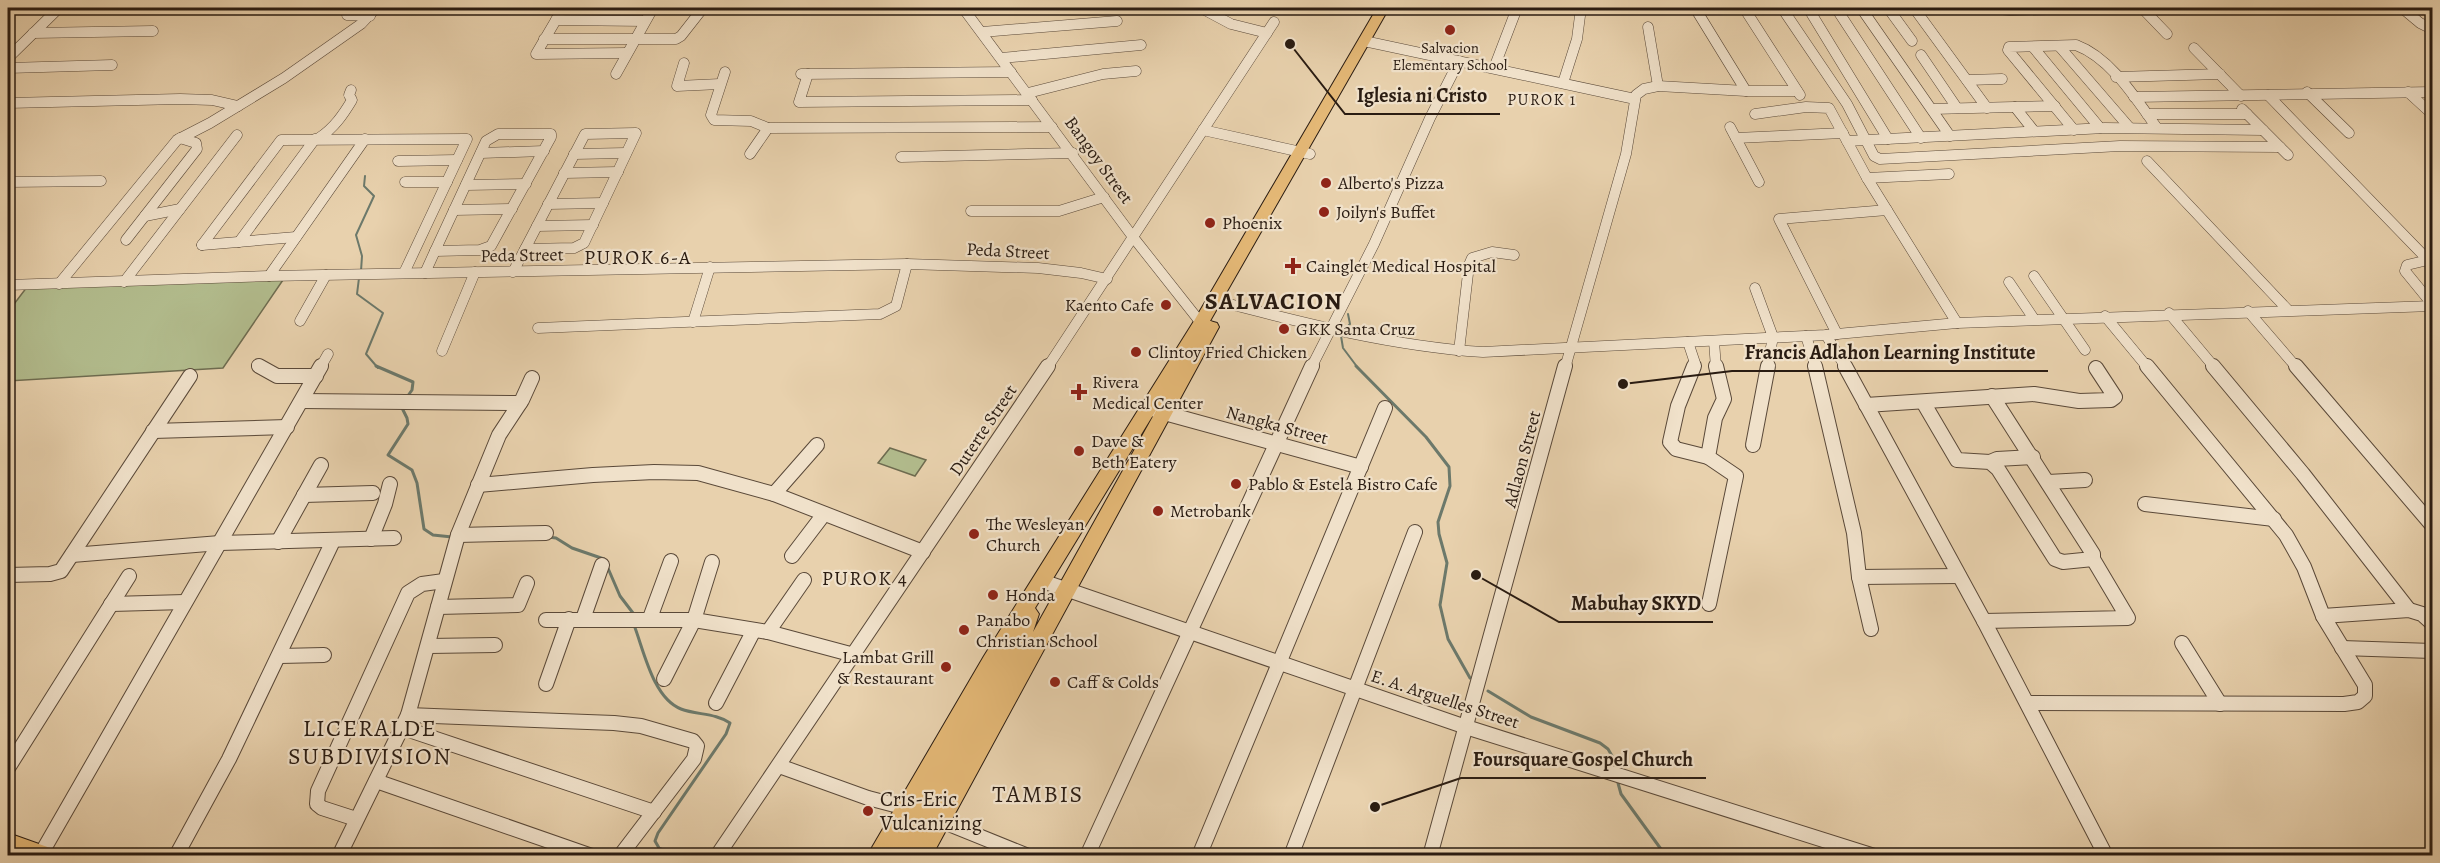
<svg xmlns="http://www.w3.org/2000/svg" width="2440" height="863" font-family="Alegreya,serif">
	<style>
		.green { fill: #b2bc8d; stroke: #6e6c50; stroke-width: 1.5 }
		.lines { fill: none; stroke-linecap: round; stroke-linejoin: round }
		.stream-far1 { stroke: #6c796b; stroke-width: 2 }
		.stream { stroke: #6c796b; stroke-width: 3 }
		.minor-far1-casing { stroke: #5a4939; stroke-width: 11 }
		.minor-casing { stroke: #5a4939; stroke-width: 16 }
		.major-casing { stroke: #2a1c12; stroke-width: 2 }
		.highway-casing { stroke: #2a1c12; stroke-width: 2 }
		.minor-far1 { stroke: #f0e1ca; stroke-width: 10 }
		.minor { stroke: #f0e1ca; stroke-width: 14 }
		.major { fill: #e4b876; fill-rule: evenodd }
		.highway { fill: #e4b876; fill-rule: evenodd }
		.poi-dot { fill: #8f2418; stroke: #f0e1ca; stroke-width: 2 }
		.labels { text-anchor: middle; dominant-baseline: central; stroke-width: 4.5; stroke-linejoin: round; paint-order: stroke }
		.far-poi-label { font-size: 15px; fill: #2a1c12; stroke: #f0e1ca }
		.far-neighbourhood-label { font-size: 16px; letter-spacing: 1.5px; fill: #2a1c12; stroke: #f0e1ca }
		.street-label { font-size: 18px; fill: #2a1c12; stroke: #f0e1ca }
		.poi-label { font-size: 18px; fill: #2a1c12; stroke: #f0e1ca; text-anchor: start }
		.neighbourhood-label { font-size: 20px; letter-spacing: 1.5px; fill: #2a1c12; stroke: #f0e1ca }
		.near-poi-label { font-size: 21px; fill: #2a1c12; stroke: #f0e1ca; text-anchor: start }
		.district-label { font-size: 24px; font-weight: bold; letter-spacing: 1.5px; fill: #2a1c12; stroke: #f0e1ca }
		.near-neighbourhood-label { font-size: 24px; letter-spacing: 1.5px; fill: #2a1c12; stroke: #f0e1ca }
		.leader { fill: none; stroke: #2a1c12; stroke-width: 2 }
		.callout-dot { fill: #2a1c12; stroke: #f0e1ca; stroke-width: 2 }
		.callout-label { font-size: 20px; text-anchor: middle; font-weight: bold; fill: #2a1c12; stroke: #f0e1ca; stroke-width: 4.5; stroke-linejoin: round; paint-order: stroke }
	</style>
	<rect width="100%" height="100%" fill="#e8d1ad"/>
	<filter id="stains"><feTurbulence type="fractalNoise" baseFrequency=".00333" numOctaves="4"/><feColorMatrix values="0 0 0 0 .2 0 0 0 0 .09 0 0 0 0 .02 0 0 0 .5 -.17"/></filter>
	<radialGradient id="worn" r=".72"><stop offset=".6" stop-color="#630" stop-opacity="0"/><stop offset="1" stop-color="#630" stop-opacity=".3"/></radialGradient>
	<!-- green -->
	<g class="green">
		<path d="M285 277 223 368 8 381V312L27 287Z"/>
		<path d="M890 448 926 460 915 476 878 463Z"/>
	</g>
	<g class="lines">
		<!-- stream-far1 -->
		<g class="stream-far1">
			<path d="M361 271 362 256 356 235 374 196 364 186 365 176"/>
			<path d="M359 278 357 294 383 313 366 354 378 368"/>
			<path d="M1346 328 1350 324 1348 314"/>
			<path d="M1341 336 1343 348 1358 368"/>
		</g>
		<!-- stream -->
		<g class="stream">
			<path d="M376 366 413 382 412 390 407 397"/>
			<path d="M1356 366 1426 437 1449 467 1450 486 1438 522 1439 534 1447 563 1440 605 1448 639 1470 678"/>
			<path d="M401 406 407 418 408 424 388 455 412 470 417 483 424 529 433 535 452 537"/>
			<path d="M548 537 556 538 572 548 604 559 620 596 633 613"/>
			<path d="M634 625C644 651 653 698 681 709 697 715 716 713 730 723L726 734 658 833 655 841 659 848 677 856"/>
			<path d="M1488 691 1531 717 1600 743 1608 749 1615 761"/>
			<path d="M1618 783 1621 794 1666 856"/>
		</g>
		<!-- minor-far1 casing -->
		<g class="minor-far1-casing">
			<g id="minor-far1">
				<path d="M348 8 347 15 370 16"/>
				<path d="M563 8 536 54 627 53"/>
				<path d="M963 8 1133 237 1201 323 1209 326"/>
				<path d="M1201 8 1231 24 1267 33"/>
				<path d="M1647 8H1727"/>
				<path d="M1695 8 1746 91"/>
				<path d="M1744 8 1800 95"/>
				<path d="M1782 8 1847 104 1874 156 1880 159 2120 146 2280 147"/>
				<path d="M1808 8 1888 139"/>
				<path d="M1836 8 1921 138"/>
				<path d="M1861 8 1950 136"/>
				<path d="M1888 8 1912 41"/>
				<path d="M1914 8 1987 108"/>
				<path d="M1981 8 2010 10 2133 8"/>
				<path d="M2142 8 2167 34"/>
				<path d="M2402 8 2420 23 2432 29"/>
				<path d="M556 20 645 21"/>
				<path d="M1648 27 1658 86"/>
				<path d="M982 32 1117 21"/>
				<path d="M33 33 153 31"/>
				<path d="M544 39H676L681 36 703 8"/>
				<path d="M1364 41 1635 99"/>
				<path d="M2059 46 2129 127"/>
				<path d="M2033 47 2100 128"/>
				<path d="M2194 48 2241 96"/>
				<path d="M1921 55 1957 108"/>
				<path d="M8 58 59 8"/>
				<path d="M1001 58 1141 45"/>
				<path d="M684 63 677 86 720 84"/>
				<path d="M8 68 112 65"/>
				<path d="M1494 68 1517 8"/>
				<path d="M725 72 711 115 714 120 751 121 768 128 1052 127"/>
				<path d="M616 74 653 8"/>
				<path d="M801 74 1011 72"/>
				<path d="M808 74 799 102 1032 100"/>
				<path d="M2116 77 2220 74"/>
				<path d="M1967 80 2002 79"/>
				<path d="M1563 83 1577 39 1581 8"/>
				<path d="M2307 92 2349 133"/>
				<path d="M2408 92 2432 114"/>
				<path d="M1028 93 1103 74 1136 71"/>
				<path d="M2268 95 2428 260"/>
				<path d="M2134 97 2432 92"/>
				<path d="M8 103 180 99 212 100 238 106"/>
				<path d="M2015 107 2034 131"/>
				<path d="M1932 109 2055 106"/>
				<path d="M2242 109 2288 155"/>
				<path d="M1755 114 1806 107 1829 108 1867 178 1957 323"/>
				<path d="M2147 114H2247"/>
				<path d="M1730 127 1759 182"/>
				<path d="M1203 130 1310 154"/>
				<path d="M2074 130 2008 50 2009 47 2076 45C2111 58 2136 99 2157 128"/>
				<path d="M636 133 584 243 574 248 525 249 585 134Z"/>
				<path d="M498 134H551V137L491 246 480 250 435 251 486 141Z"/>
				<path d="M319 138C334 128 343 115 352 100L349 95 351 90"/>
				<path d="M1736 138 1843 133"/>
				<path d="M1847 141 2105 128 2263 130"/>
				<path d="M481 153 544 151"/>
				<path d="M574 154 626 153"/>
				<path d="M750 154 768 128"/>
				<path d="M901 157 1073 153"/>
				<path d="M398 161 457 160"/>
				<path d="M2147 161 2288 310"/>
				<path d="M564 173 618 172"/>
				<path d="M1867 178 1949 174"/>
				<path d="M8 182 101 181"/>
				<path d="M405 182H447"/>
				<path d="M466 185 526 184"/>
				<path d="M548 204 603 203"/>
				<path d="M454 210 512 209"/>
				<path d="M971 211H1059L1104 197"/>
				<path d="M145 216 180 209"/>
				<path d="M537 226 593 225"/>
				<path d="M126 240 197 149 196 143 180 138"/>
				<path d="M239 242 315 139"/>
				<path d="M202 245 281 140 467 139 404 273"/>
				<path d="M202 245 296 237"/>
				<path d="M2428 260 2407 265 2405 271 2432 304"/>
				<path d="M513 272 525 249"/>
				<path d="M425 273 435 251"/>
				<path d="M269 276 365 139"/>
				<path d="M2034 276 2085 350"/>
				<path d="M124 282 237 135"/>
				<path d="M2009 282 2034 319"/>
				<path d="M59 284 177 140 210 123 284 78 361 24 376 8"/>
				<path d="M8 285 269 276 907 264 1038 268 1081 273 1107 279"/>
				<path d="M1755 288 1773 337 1767 368"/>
				<path d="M1214 300C1303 323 1391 346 1483 352L1826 335 1957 323 2432 306"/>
				<path d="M2248 311 2297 368"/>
				<path d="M2169 313 2215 368"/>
				<path d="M2105 316 2148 368"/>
				<path d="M300 321 326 275"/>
				<path d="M693 322 710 267"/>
				<path d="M538 328 880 314 896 306 907 264"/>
				<path d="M1837 334 1779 219 1887 210"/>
				<path d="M1826 335 1846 368"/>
				<path d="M1806 336 1816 368"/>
				<path d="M1714 341 1716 368"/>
				<path d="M1688 342 1695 363 1693 368"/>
				<path d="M442 351 475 272"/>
				<path d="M1459 351 1469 265 1472 258 1492 252 1514 255"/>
				<path d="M257 365 260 368"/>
				<path d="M320 368 328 354"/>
				<path d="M1047 368 1274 22"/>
				<path d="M1311 368 1374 244 1430 118 1459 61"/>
				<path d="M1565 368 1626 154 1636 95 1644 89 1658 86 1746 91H1797"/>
			</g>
		</g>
		<!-- minor casing -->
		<g class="minor-casing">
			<g id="minor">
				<path d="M259 366 277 376H316"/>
				<path d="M1694 366 1678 406 1670 442 1676 449 1708 457"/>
				<path d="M1815 366 1854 533 1859 577 1871 629"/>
				<path d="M1845 366 1984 621 2106 856"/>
				<path d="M2213 366 2303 474 2409 610"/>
				<path d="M2296 366 2432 525"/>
				<path d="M302 401 520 403"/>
				<path d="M1923 402 1957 460 1990 462 1998 469 2055 559 2063 562 2093 559V554L1992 396"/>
				<path d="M1866 405 2034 394 2079 401 2111 400 2115 397 2096 368"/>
				<path d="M1157 411 1361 467"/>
				<path d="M153 431 287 427"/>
				<path d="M1753 445 1768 366"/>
				<path d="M1990 462 1997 459 2033 457"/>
				<path d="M2048 482 2085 480"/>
				<path d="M478 485 593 475 654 472 698 473 774 494 923 552"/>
				<path d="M774 494 817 445"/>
				<path d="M304 495 373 493"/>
				<path d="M2145 504 2274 519"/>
				<path d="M458 535 546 533"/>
				<path d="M371 539 385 504 390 484"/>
				<path d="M278 542 321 465"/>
				<path d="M72 555 220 543 394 538"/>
				<path d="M792 556 824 514"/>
				<path d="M8 575 50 574 61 571 190 376"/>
				<path d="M1859 577 1959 576"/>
				<path d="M1042 581 1466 727 1874 856"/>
				<path d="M111 604 185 602"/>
				<path d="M1709 604 1736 476 1708 457 1715 418 1724 399 1716 366"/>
				<path d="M438 607 518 605 527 583"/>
				<path d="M2323 616 2409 610 2422 614 2432 623"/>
				<path d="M650 618 671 561"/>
				<path d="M583 619 602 565"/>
				<path d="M546 620H694L768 632 854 655"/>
				<path d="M1984 621 2128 618 2093 559"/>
				<path d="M768 632 804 580"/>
				<path d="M2182 643 2220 704"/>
				<path d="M429 646 495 645"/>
				<path d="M2342 648 2432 651"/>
				<path d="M280 656 324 655"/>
				<path d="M664 679 694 620 712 562"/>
				<path d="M546 684 569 619"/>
				<path d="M716 703 754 630"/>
				<path d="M2028 703 2344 704 2358 702 2365 696V685L2323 616 2304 567 2286 535 2147 366"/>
				<path d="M408 715 614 723 641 726 693 741 697 746 694 759 620 856"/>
				<path d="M403 728 654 812"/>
				<path d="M779 766 868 798 906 808"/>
				<path d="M8 768 129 576"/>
				<path d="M376 781 592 856"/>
				<path d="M356 819 322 808 317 804 318 791 408 593 422 584 444 581"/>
				<path d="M939 820 1028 856"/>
				<path d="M41 854 321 366"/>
				<path d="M176 856 229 759 333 541"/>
				<path d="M339 856 408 715 458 535 499 435 522 400 532 378"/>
				<path d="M717 856 1048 366"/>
				<path d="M1087 856 1312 366"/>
				<path d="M1199 856 1385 408"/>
				<path d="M1291 856 1415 532"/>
				<path d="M1430 856 1565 366"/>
			</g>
		</g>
		<!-- major casing -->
		<g class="major-casing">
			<path id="major" d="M8 833 53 849 55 856H20L8 851Z"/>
		</g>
		<!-- highway casing -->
		<g class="highway-casing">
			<path id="highway" d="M1377 8H1389L1210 321 1217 323 1219 327 932 856H867L984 656 1194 321ZM1161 402 1033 632 1039 614 1035 608Z"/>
		</g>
		<!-- minor-far1 -->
		<use href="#minor-far1" class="minor-far1"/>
		<!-- minor -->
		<use href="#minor" class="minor"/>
		<!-- major -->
		<use href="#major" class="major"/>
		<!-- highway -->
		<use href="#highway" class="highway"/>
	</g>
	<!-- markers -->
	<g class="poi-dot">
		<circle cx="1450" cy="30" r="6"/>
		<circle cx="1326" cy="183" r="6"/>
		<circle cx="1324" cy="212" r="6"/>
		<circle cx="1210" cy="223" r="6"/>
		<path d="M1290 257h6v6h6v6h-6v6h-6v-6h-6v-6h6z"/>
		<circle cx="1166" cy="305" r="6"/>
		<circle cx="1284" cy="329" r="6"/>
		<circle cx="1136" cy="352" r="6"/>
		<path d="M1076 383h6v6h6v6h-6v6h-6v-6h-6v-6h6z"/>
		<circle cx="1079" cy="451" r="6"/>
		<circle cx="1236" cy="484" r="6"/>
		<circle cx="1158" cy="511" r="6"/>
		<circle cx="974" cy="534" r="6"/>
		<circle cx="993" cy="595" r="6"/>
		<circle cx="964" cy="630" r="6"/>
		<circle cx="946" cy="667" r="6"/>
		<circle cx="1055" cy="682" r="6"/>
		<circle cx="868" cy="811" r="6"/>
	</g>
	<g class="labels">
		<!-- far-poi labels -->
		<g class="far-poi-label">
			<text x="1450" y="48">Salvacion<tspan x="1450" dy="17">Elementary School</tspan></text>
		</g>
		<!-- far-neighbourhood labels -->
		<g class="far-neighbourhood-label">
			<text x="1542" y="100">PUROK 1</text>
		</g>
		<!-- street labels -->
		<g class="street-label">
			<text transform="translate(1099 160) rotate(54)">Bangoy Street</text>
			<text transform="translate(1008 251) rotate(3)">Peda Street</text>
			<text transform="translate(522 255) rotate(-1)">Peda Street</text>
			<text transform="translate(1277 425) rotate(15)">Nangka Street</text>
			<text transform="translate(983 430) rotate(-56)">Duterte Street</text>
			<text transform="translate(1522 459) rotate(-75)">Adlaon Street</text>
			<text transform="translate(1445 699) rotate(18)">E. A. Arguelles Street</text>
		</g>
		<!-- poi labels -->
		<g class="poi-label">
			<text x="1338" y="183">Alberto's Pizza</text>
			<text x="1336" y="212">Joilyn's Buffet</text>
			<text x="1222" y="223">Phoenix</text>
			<text x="1306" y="266">Cainglet Medical Hospital</text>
			<text x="1154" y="305" text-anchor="end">Kaento Cafe</text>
			<text x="1296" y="329">GKK Santa Cruz</text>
			<text x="1148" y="352">Clintoy Fried Chicken</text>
			<text x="1092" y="382">Rivera<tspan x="1092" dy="21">Medical Center</tspan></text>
			<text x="1091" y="441">Dave &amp;<tspan x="1091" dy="21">Beth Eatery</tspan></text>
			<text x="1248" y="484">Pablo &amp; Estela Bistro Cafe</text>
			<text x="1170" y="511">Metrobank</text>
			<text x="986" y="524">The Wesleyan<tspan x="986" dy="21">Church</tspan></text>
			<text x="1005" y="595">Honda</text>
			<text x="976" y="620">Panabo<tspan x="976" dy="21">Christian School</tspan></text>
			<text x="934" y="657" text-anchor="end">Lambat Grill<tspan x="934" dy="21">&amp; Restaurant</tspan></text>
			<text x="1067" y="682">Caff &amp; Colds</text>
		</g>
		<!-- neighbourhood labels -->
		<g class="neighbourhood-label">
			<text x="638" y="257">PUROK 6-A</text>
			<text x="865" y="578">PUROK 4</text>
		</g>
		<!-- near-poi labels -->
		<g class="near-poi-label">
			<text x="880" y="799">Cris-Eric<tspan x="880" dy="24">Vulcanizing</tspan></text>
		</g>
		<!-- district labels -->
		<g class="district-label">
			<text x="1274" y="301">SALVACION</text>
		</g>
		<!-- near-neighbourhood labels -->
		<g class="near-neighbourhood-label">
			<text x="370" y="728">LICERALDE<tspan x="370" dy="28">SUBDIVISION</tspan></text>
			<text x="1038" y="794">TAMBIS</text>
		</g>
	</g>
	<!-- callouts -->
	<path class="leader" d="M1290 44L1345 114H1500M1623 384L1732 371H2048M1476 575L1559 622H1713M1375 807L1461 778H1706"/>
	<g class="callout-dot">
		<circle cx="1290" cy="44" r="6"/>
		<circle cx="1623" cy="384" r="6"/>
		<circle cx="1476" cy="575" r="6"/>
		<circle cx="1375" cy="807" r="6"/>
	</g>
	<g class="callout-label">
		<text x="1422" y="102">Iglesia ni Cristo</text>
		<text x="1890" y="359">Francis Adlahon Learning Institute</text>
		<text x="1636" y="610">Mabuhay SKYD</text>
		<text x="1583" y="766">Foursquare Gospel Church</text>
	</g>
	<!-- margin -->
	<rect width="2440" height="863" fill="none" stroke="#e8d1ad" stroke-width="30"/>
	<rect x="9" y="9" width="2422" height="845" fill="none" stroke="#2a1c12" stroke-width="3"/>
	<rect x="15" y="15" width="2410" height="833" fill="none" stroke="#2a1c12" stroke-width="1.5"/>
	<rect width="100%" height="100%" filter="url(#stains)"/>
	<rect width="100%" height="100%" fill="url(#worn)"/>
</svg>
